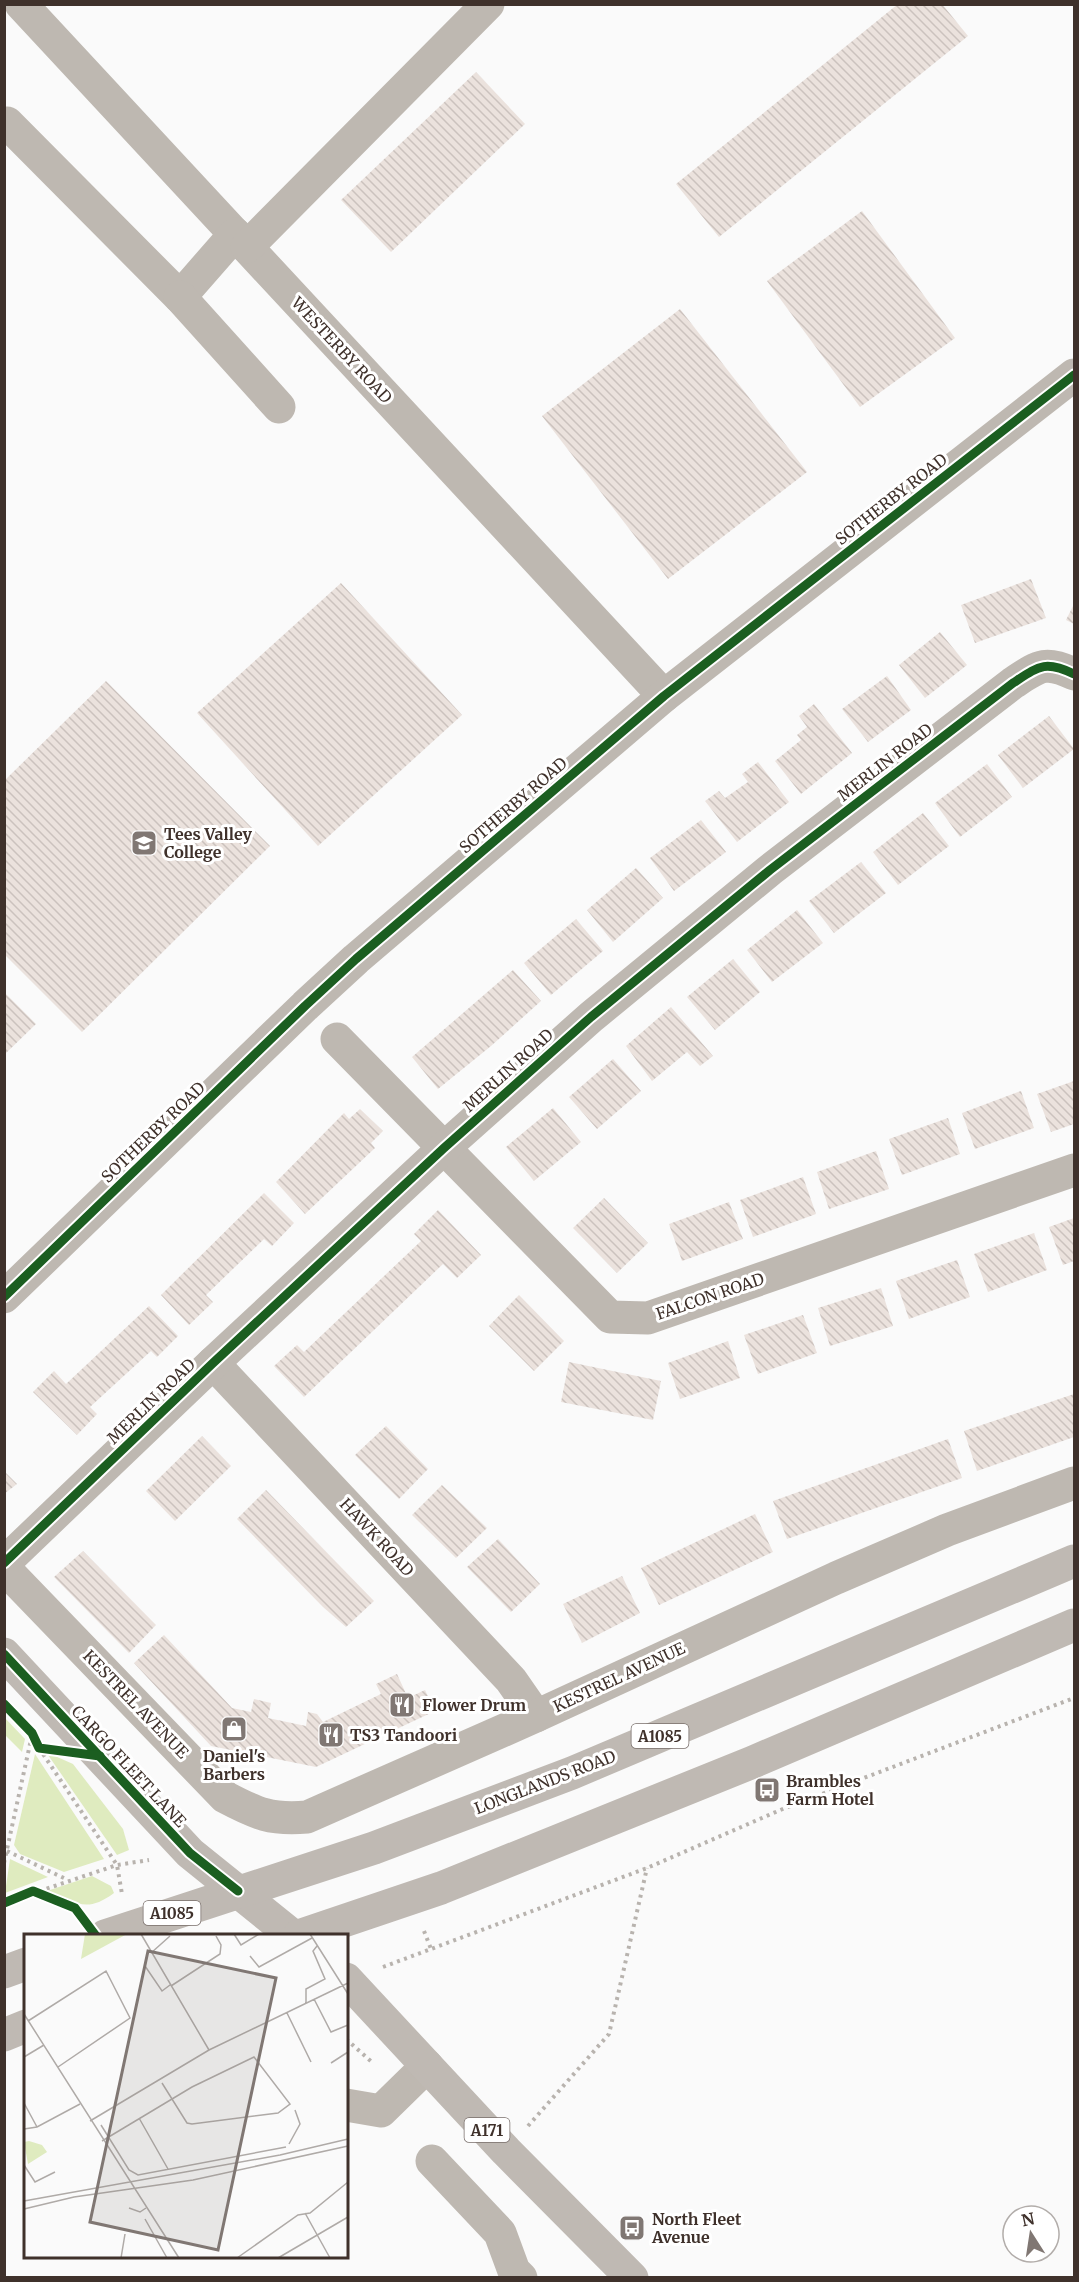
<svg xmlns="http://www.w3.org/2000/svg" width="1079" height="2282" font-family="Merriweather,serif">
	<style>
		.green { fill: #dfebbf }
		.building { fill: url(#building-back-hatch) }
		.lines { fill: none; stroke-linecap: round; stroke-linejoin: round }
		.path { stroke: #b8b3ae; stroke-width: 4; stroke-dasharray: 3 4.5; stroke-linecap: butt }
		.minor { stroke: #beb8b1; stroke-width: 33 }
		.major { stroke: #bfb9b3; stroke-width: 33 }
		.cycleway-casing { stroke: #fff; stroke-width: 13 }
		.cycleway { stroke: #1b5e20; stroke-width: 9 }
		.labels { text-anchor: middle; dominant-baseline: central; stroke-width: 6; stroke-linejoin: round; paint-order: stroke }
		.shield { fill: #fff; stroke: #796f6b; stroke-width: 1.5 }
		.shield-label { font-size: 15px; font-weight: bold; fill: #3f312b }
		.street-label { font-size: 16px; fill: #3f312b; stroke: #fff }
		.poi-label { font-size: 16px; font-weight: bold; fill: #3f312b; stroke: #fff; text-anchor: start }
		.inset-road { fill: none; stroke: #afaaa7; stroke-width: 1.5 }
		.view { fill: #807773; fill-opacity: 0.15; stroke: #807773; stroke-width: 3 }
		.inset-edge { fill: none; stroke: #3f312b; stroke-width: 3 }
	</style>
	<defs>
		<pattern id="building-back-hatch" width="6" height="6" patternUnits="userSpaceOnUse" patternTransform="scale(1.5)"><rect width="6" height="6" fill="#ebe2dd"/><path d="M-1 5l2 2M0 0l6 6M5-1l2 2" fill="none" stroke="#cbc2be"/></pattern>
	</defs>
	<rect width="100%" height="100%" fill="#fafafa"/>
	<!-- green -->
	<g class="green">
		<path d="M4 1717 25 1739 22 1752 5 1735Z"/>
		<path d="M46 1752 73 1764 123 1829 129 1850 117 1855Z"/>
		<path d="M35 1754 104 1859 64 1872 20 1854 14 1845Z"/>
		<path d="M10 1859 48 1877 5 1893Z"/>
		<path d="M92 1876 111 1886 114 1893C86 1914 76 1902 47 1891Z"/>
	</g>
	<!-- building -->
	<g class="building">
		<path d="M898 4H942L968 36 719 237 676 184Z"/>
		<path d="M476 72 525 124 391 252 341 200Z"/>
		<path d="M862 211 955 338 860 407 767 281Z"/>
		<path d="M680 309 807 472 668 579 542 416Z"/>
		<path d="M1031 579 1046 618 975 643 961 605Z"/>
		<path d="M341 583 462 715 318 846 197 713Z"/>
		<path d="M1074 604V624L1066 620Z"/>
		<path d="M940 632 967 665 925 698 899 665Z"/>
		<path d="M887 676 911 710 868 742 842 709Z"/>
		<path d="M106 681 270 846 82 1032 4 954V781Z"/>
		<path d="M814 704 852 753 801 794 775 761 801 740 797 735 807 727 799 716Z"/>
		<path d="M1049 716 1074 749 1023 788 998 755Z"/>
		<path d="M758 762 789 802 737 842 705 801 719 791 725 798 748 782 742 774Z"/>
		<path d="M987 764 1012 797 960 837 935 803Z"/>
		<path d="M923 813 949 846 898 885 873 852Z"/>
		<path d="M701 820 726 852 674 891 650 858Z"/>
		<path d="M861 862 886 893 834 933 809 901Z"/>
		<path d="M636 868 663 898 613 942 587 910Z"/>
		<path d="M797 910 823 943 772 982 747 950Z"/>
		<path d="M576 919 603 951 551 995 524 963Z"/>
		<path d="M733 959 760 992 715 1030 687 997Z"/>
		<path d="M513 970 541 1001 491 1046 438 1089 412 1057Z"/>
		<path d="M4 992 36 1024 4 1055Z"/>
		<path d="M671 1007 713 1056 700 1066 687 1052 652 1081 626 1046Z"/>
		<path d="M613 1059 641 1091 597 1129 569 1097Z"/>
		<path d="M1074 1081V1124L1051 1132 1037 1094Z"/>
		<path d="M1021 1091 1034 1128 975 1149 962 1113Z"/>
		<path d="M553 1108 581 1142 534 1181 506 1147Z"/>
		<path d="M360 1109 383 1131 371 1143 375 1148 305 1214 276 1182 344 1113 349 1119Z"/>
		<path d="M948 1118 960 1154 902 1175 889 1139Z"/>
		<path d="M876 1151 889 1189 829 1209 817 1172Z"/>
		<path d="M803 1177 816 1214 753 1237 740 1200Z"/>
		<path d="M264 1193 294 1223 272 1246 264 1239 206 1295 213 1302 189 1325 161 1295Z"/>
		<path d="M604 1198 648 1243 617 1273 573 1228Z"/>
		<path d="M729 1202 743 1239 682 1261 669 1224Z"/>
		<path d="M438 1210 481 1255 457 1278 443 1264 304 1397 274 1366 297 1345 304 1352 421 1241 414 1234Z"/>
		<path d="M1074 1218V1261L1063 1265 1049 1227Z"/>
		<path d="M1034 1233 1047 1270 988 1292 974 1254Z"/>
		<path d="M957 1260 970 1297 909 1319 896 1281Z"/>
		<path d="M881 1288 893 1326 830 1346 818 1308Z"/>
		<path d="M519 1295 564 1341 534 1371 489 1326Z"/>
		<path d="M149 1306 178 1336 157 1357 151 1351 90 1407 97 1414 77 1435 33 1392 54 1371 66 1384Z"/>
		<path d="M803 1315 817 1353 758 1374 744 1335Z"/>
		<path d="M728 1341 740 1378 680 1399 668 1363Z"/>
		<path d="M569 1362 661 1381 653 1420 561 1402Z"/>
		<path d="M1074 1394V1437L977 1471 964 1431Z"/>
		<path d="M386 1426 428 1469 399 1499 355 1455Z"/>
		<path d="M202 1436 231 1466 175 1521 146 1491Z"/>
		<path d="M948 1439 962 1478 787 1539 773 1501Z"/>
		<path d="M4 1471 17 1484 4 1494Z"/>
		<path d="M442 1485 487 1528 456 1558 412 1515Z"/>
		<path d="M266 1490 374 1601 346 1627 323 1607 237 1519Z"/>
		<path d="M755 1514 773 1552 659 1605 641 1568Z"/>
		<path d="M498 1539 540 1584 511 1612 467 1567Z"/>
		<path d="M83 1551 156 1625 129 1653 54 1577Z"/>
		<path d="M622 1576 640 1613 582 1643 563 1604Z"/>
		<path d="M164 1635 232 1708 251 1712 254 1699 271 1703 268 1718 306 1726 308 1712 317 1714 323 1722 381 1694 376 1684 397 1674 408 1698 425 1690 435 1711 316 1767 211 1746 134 1663Z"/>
	</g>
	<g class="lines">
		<!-- path -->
		<g class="path">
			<path d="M39 1748 117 1865 122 1894"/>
			<path d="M7 1851 68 1880"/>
			<path d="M4 1863 32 1735"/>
			<path d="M4 1903 117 1865 149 1860"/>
			<path d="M424 1931 431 1949"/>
			<path d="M383 1967 647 1868 785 1808 1074 1698"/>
			<path d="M346 2039 373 2063"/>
			<path d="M528 2126 609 2034 647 1868"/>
		</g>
		<!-- minor -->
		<g class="minor">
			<path d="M21 4 664 696"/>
			<path d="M7 123 180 297 235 234"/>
			<path d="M247 247 488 4"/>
			<path d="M180 297 279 407"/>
			<path d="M337 1039 610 1317 648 1318 1074 1170"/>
			<path d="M4 1297 305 1006 356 959 664 696 1074 375"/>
			<path d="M213 1363 511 1680 536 1716"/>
			<path d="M4 1563 213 1363 444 1148 591 1017 770 870 1013 683C1039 666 1045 660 1074 674"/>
			<path d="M4 1568 225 1797C257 1814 271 1820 307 1817L536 1716 836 1578 947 1530 1074 1483"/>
			<path d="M346 2105 381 2111 427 2066"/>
			<path d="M432 2161 500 2233 514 2271 521 2278"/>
		</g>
		<!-- major -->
		<g class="major">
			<path d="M4 1654 190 1853 293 1936"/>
			<path d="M105 1936 374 1848 572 1773 1074 1561"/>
			<path d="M299 1936 441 1888 753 1762 1074 1625"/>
			<path d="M4 1972 26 1964"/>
			<path d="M346 1979 506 2151 632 2278"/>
			<path d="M4 2035 26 2026"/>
		</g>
		<!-- cycleway casing -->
		<g class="cycleway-casing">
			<g id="cycleway">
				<path d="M4 1297 305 1006 356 959 664 696 1074 375"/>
				<path d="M4 1563 213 1363 444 1148 591 1017 770 870 1013 683C1039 666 1045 660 1074 674"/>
				<path d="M4 1654 190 1853 238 1891"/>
				<path d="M4 1704 32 1733 39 1748 100 1756"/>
				<path d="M4 1903 33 1891 75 1908 96 1936"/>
			</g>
		</g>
		<!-- cycleway -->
		<use href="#cycleway" class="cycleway"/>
	</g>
	<!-- icons -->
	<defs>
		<g id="school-square" transform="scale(1.35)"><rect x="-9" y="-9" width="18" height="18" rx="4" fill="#807773" stroke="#fff"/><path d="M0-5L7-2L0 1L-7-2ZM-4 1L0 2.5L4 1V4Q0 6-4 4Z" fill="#fff"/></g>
		<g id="restaurant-square" transform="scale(1.35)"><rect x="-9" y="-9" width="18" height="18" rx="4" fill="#807773" stroke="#fff"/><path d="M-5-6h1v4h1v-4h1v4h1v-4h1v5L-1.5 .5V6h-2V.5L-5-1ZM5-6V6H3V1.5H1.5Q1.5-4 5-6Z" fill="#fff"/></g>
		<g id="shop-square" transform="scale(1.35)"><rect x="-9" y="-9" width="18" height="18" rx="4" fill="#807773" stroke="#fff"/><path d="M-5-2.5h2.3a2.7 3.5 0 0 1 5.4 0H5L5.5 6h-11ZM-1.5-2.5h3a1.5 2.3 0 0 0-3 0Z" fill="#fff"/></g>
		<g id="bus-square" transform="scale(1.35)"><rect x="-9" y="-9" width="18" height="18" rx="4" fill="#807773" stroke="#fff"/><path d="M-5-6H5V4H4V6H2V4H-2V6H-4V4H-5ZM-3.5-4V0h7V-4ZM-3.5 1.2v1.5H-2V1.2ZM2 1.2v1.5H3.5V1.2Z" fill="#fff"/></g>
	</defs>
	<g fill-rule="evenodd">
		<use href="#school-square" x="144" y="843"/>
		<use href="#restaurant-square" x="402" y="1705"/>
		<use href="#shop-square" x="234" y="1729"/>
		<use href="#restaurant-square" x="331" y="1735"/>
		<use href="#bus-square" x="767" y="1790"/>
		<use href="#bus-square" x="632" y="2228"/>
	</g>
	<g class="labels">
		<!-- shield labels -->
		<g class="shield">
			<rect x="631.5" y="1724" width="57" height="24" rx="4.5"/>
			<rect x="143.5" y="1901" width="57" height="24" rx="4.5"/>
			<rect x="464.5" y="2118" width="45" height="24" rx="4.5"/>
		</g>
		<g class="shield-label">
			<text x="660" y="1736">A1085</text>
			<text x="172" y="1913">A1085</text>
			<text x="487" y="2130">A171</text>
		</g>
		<!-- street labels -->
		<g class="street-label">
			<text transform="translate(342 350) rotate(47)">WESTERBY ROAD</text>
			<text transform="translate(891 499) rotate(-38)">SOTHERBY ROAD</text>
			<text transform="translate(885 762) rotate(-38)">MERLIN ROAD</text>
			<text transform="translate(513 805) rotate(-41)">SOTHERBY ROAD</text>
			<text transform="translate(508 1070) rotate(-42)">MERLIN ROAD</text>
			<text transform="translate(153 1132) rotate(-44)">SOTHERBY ROAD</text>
			<text transform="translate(710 1296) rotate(-19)">FALCON ROAD</text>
			<text transform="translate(151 1401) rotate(-44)">MERLIN ROAD</text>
			<text transform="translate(377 1537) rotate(47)">HAWK ROAD</text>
			<text transform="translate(619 1677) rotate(-25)">KESTREL AVENUE</text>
			<text transform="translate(136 1704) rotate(46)">KESTREL AVENUE</text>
			<text transform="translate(129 1766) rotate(47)">CARGO FLEET LANE</text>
			<text transform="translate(545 1782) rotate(-21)">LONGLANDS ROAD</text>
		</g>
		<!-- poi labels -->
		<g class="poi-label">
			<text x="164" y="834">Tees Valley<tspan x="164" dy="18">College</tspan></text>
			<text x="422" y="1705">Flower Drum</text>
			<text x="350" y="1735">TS3 Tandoori</text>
			<text x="234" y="1756" text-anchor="middle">Daniel's<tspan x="234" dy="18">Barbers</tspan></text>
			<text x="786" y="1781">Brambles<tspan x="786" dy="18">Farm Hotel</tspan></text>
			<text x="652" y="2219">North Fleet<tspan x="652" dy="18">Avenue</tspan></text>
		</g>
	</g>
	<!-- overview -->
	<g transform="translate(24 1934)">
		<rect width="324" height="324" fill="#fafafa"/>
		<path d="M61 0H103L57 25ZM5 207 18 211 23 218 4 230 0 208Z" fill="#dfebbf"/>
		<path class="inset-road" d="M117 0 185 116M210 0 217 11 235 0M286 0 324 60M127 19 146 2M226 22 235 33 288 4M121 32 138 57 146 51M147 52 196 20 197 11 192 2M290 65 307 98 324 91M282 69V55L301 45 289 17 293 12M263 79 287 128M0 80 155 324M4 87 82 37 106 84 34 133M0 123 20 111M307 129 324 118M0 169 13 193M115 184 144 235M66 187 185 116 324 49M77 191 105 236 114 241 262 213M0 195 13 193 56 170M78 207 168 153 230 123 266 170 254 179 168 190 163 189 138 149M265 210 276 190 271 176M0 231 11 248 31 238M0 267 256 221 324 205M105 274 116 278 122 274M0 275 50 263 169 246 324 212M281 279 306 324M121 285 143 324M97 324 101 300M213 324 274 281 286 279 324 248M254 324 324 283"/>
		<path class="view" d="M124 17 252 44 194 316 66 288Z"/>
		<rect width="324" height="324" class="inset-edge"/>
	</g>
	<!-- border -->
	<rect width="1079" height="2282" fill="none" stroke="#3f312b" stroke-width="12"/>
	<!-- north arrow -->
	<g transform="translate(1031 2234) rotate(348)"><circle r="28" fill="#ffffff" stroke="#b2adaa" stroke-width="1.5"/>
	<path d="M0-4.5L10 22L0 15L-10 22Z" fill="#807773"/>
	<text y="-9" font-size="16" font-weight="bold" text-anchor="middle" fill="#3f312b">N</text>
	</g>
</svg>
